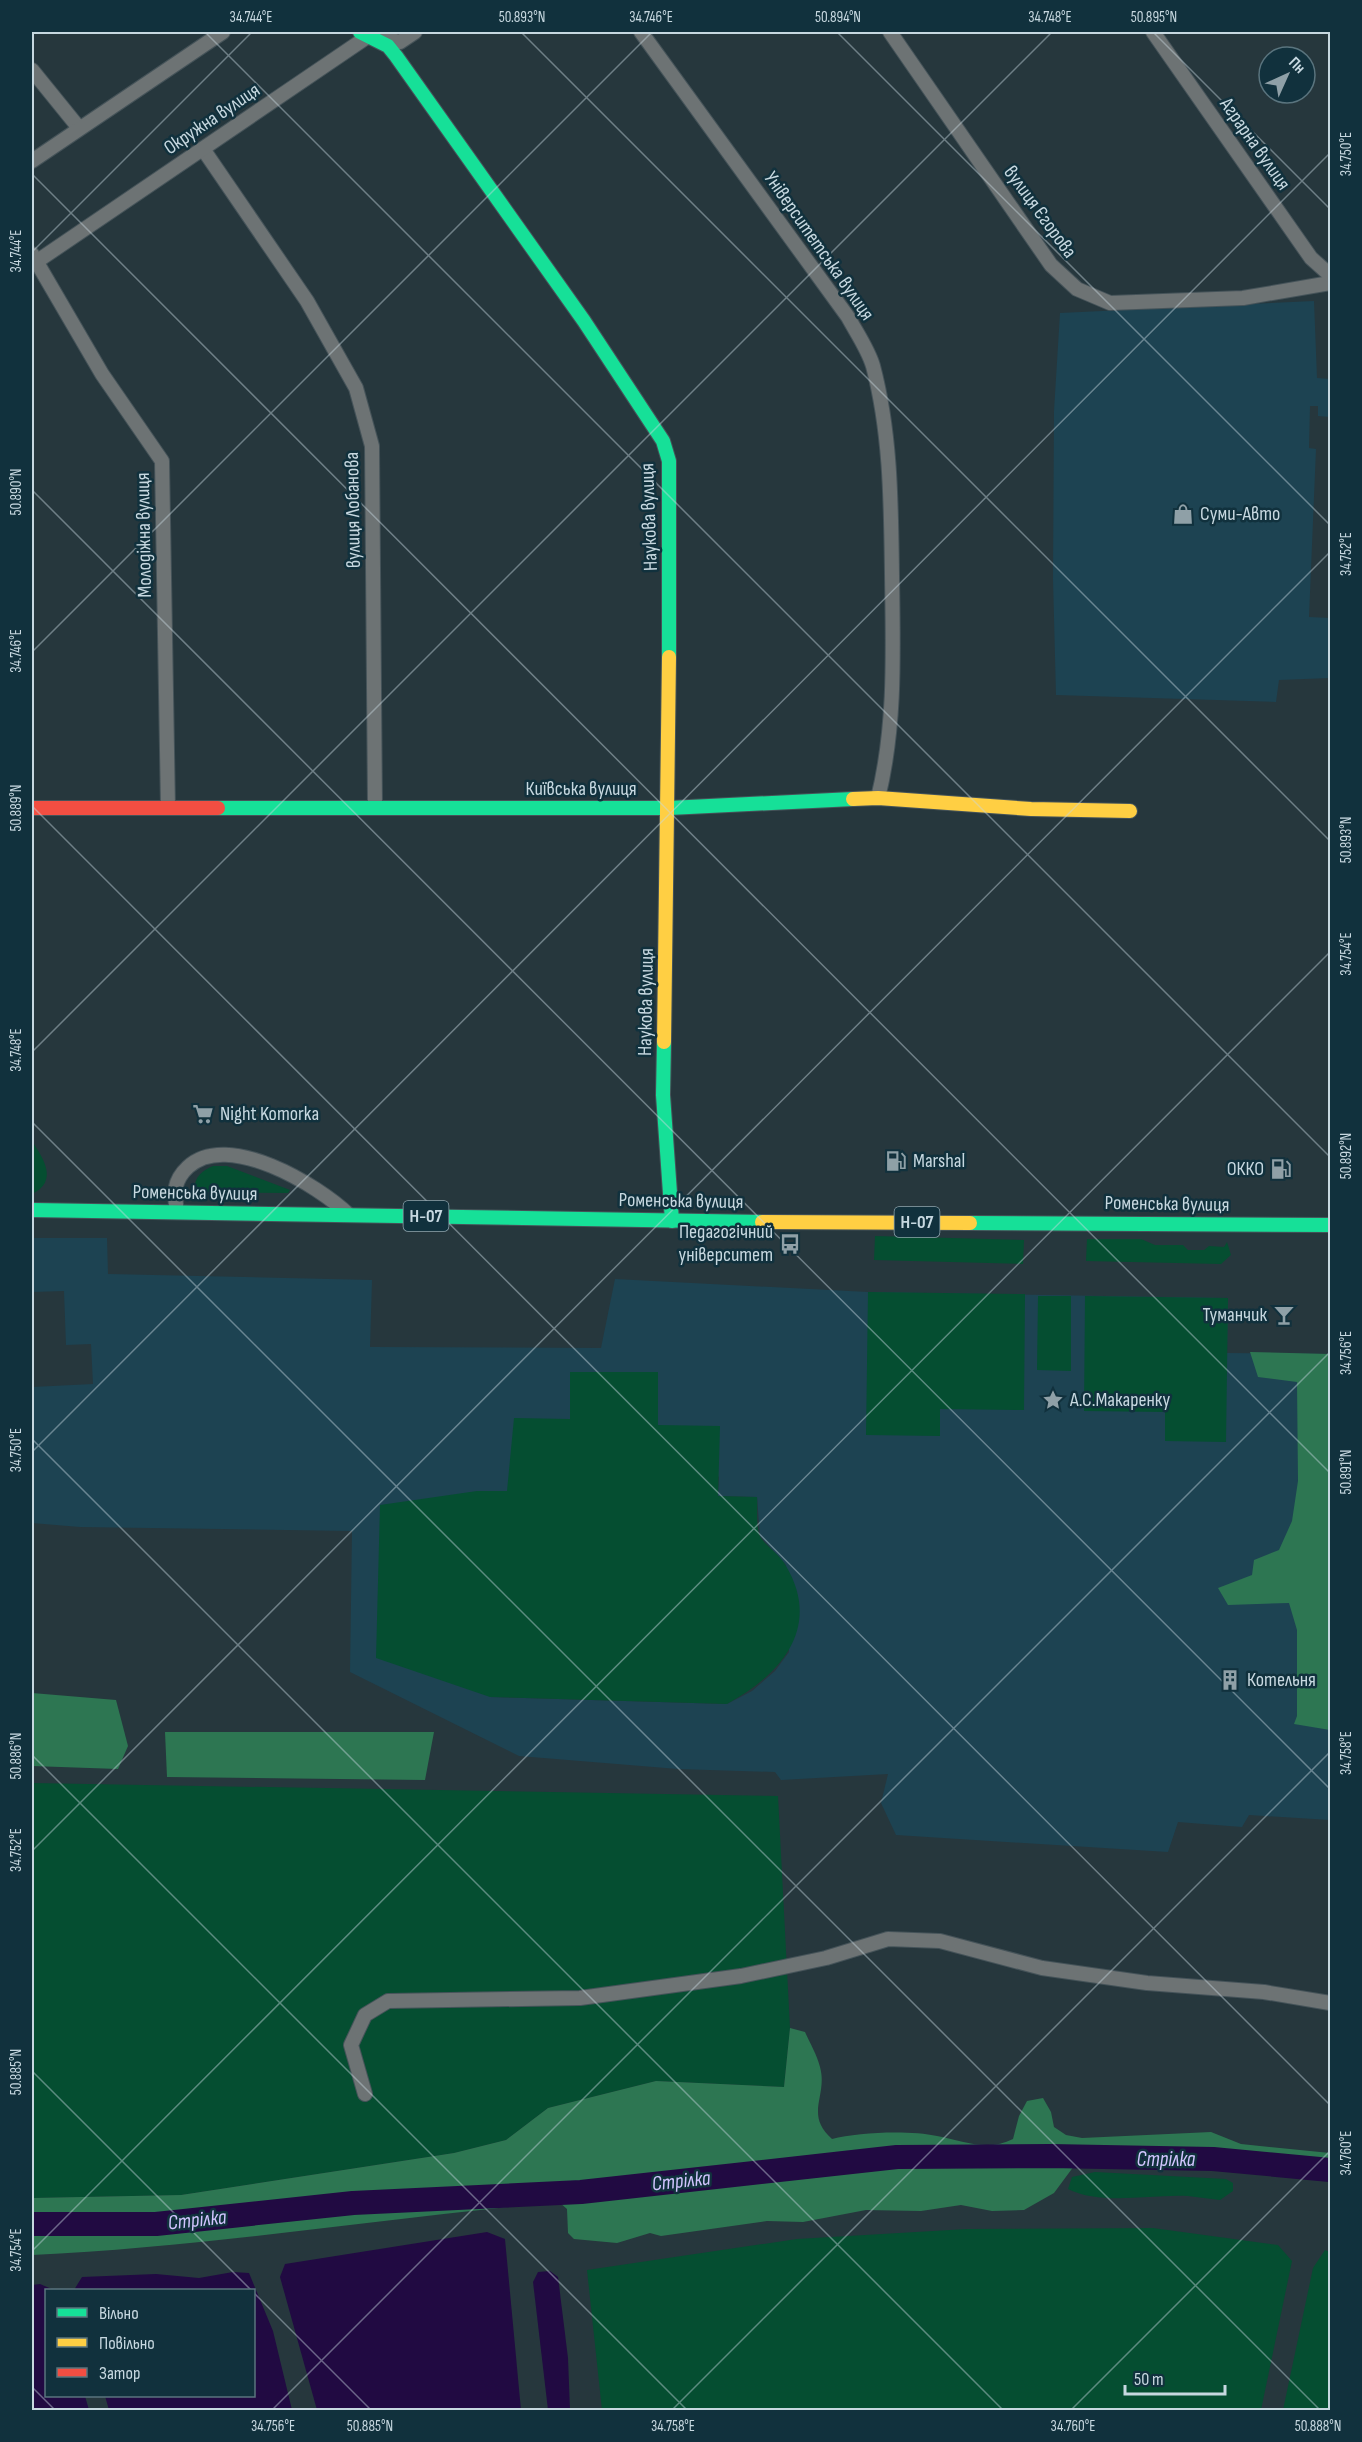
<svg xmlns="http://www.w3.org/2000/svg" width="1362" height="2442" font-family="'Sofia Sans Condensed',sans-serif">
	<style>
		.built { fill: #1d4352; fill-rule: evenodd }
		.green { fill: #054e31 }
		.forest { fill: #2d7652 }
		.water { fill: #210a42 }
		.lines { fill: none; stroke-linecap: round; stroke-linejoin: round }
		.river { stroke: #210a42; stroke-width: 24 }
		.street-casing { stroke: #455359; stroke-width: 16 }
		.fast-casing { stroke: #455359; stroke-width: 16 }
		.slow-casing { stroke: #455359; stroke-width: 16 }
		.jam-casing { stroke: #455359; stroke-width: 16 }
		.street { stroke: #6d7374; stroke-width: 14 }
		.fast { stroke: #16e098; stroke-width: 14 }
		.slow { stroke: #ffcf43; stroke-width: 14 }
		.jam { stroke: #f24e42; stroke-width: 14 }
		.ticks { fill: none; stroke: #c7d8e0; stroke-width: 1.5; stroke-opacity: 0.45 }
		.labels { text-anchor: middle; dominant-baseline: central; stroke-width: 5; stroke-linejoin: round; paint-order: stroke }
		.shield { fill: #11313d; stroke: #90a6af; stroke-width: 1.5 }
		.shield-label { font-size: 18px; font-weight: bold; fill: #c7d8e0 }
		.street-label { font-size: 20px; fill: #c7d8e0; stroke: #11313d }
		.poi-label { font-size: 20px; fill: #c7d8e0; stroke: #11313d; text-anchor: start }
		.water-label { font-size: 21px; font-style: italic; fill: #d2c5ff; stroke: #11313d }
		.neatline { fill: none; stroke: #c7d8e0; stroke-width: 2 }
		.ticks-label { font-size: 15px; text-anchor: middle; fill: #c7d8e0 }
	</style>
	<rect width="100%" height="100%" fill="#26373d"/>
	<!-- built -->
	<g class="built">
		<path d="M1314 301 1317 378 1330 379V417L1318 416V406H1310L1309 448 1316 449 1309 617 1330 618V678L1279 680 1276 702 1056 695 1053 579 1054 411 1060 313Z"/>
		<path d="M32 1238H107L108 1274 372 1280 370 1347 601 1348 615 1279 868 1292 1228 1298 1227 1353 1330 1354V1820L1249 1815 1242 1827 1178 1822 1168 1852 896 1835 881 1803 888 1774 781 1780 775 1772 678 1769 519 1756 350 1672 352 1531 80 1527 32 1523V1387L93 1384 91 1344 66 1345 64 1291 32 1292ZM570 1419 658 1425 719 1477 718 1496 757 1497 760 1536 786 1565 789 1652 775 1671 752 1691 727 1704 490 1697 477 1491 507 1492Z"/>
	</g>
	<!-- green -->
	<g class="green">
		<path d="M32 1141C43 1158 59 1181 32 1194Z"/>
		<path d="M213 1166H227L290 1190 288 1193 195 1192C193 1178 201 1171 213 1166Z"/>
		<path d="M875 1236 1024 1240 1023 1264 874 1260Z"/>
		<path d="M1087 1239H1141L1155 1245H1183L1188 1250H1204L1209 1246 1224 1247 1227 1242 1231 1255 1221 1264 1086 1261Z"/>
		<path d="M868 1292 1025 1294 1024 1410 940 1409V1436L866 1435Z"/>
		<path d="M1038 1296H1071V1371L1037 1370Z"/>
		<path d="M1085 1296 1228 1298 1226 1442 1165 1441V1412L1084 1411Z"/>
		<path d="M570 1372H658V1425L720 1426 718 1496 757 1497C758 1508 755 1529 761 1538 768 1548 780 1555 786 1566 823 1628 779 1676 727 1704L490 1697 376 1658 380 1505 477 1491H507L514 1418 570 1419Z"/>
		<path d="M32 1783 778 1796 790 2028 784 2087 656 2081 548 2108 506 2140 454 2153 181 2195 32 2198Z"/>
		<path d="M1095 2172 1226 2179 1233 2183V2191L1220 2200C1209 2199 1198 2197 1188 2196 1150 2194 1102 2206 1068 2189L1072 2177Z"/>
		<path d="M1153 2228 1278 2245 1292 2261 1261 2410H602L587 2270 797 2239 967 2229Z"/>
		<path d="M1325 2250 1330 2252V2410H1283L1313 2268Z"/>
	</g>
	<!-- forest -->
	<g class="forest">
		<path d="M1250 1352 1330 1354V1730L1294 1724 1297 1716V1630L1289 1603 1228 1605 1218 1588 1252 1575 1254 1560 1279 1550 1292 1521 1298 1481 1297 1382 1258 1377Z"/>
		<path d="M32 1693 116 1700 128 1746 118 1769 32 1766Z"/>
		<path d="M165 1732H434L425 1780 167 1777Z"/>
		<path d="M790 2028 805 2032C810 2043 817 2055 820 2067 828 2096 804 2114 832 2139 858 2132 910 2130 937 2136 963 2141 988 2152 1013 2139L1019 2116 1027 2101 1043 2098 1051 2112 1054 2127 1066 2135 1082 2138 1211 2132 1241 2144 1330 2153V2176L1276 2170 1261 2165 1229 2160 1203 2161 1187 2156 1158 2167 1074 2166 1054 2193 1024 2210 992 2211 961 2205 921 2211 866 2210 803 2222 767 2221 661 2236 650 2233 617 2243 574 2239 568 2233 567 2209 559 2202C383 2218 208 2247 32 2255V2198L181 2195 454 2153 506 2140 548 2108 656 2081 784 2087Z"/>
	</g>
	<!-- water -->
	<g class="water">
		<path d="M487 2232 505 2239 521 2410H317L280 2277 285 2264Z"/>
		<path d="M550 2271 558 2277 568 2358 570 2410H548L533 2282 538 2272Z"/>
		<path d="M233 2272 249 2273 273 2331 292 2410H109L105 2396H254V2290H74L82 2277 156 2274 199 2278Z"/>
		<path d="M40 2284 54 2290H46V2396H85L89 2410H32V2285Z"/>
	</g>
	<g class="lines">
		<!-- river -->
		<path class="river" d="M32 2224H156L353 2203 581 2192 897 2157 1050 2156 1213 2159 1330 2170"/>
		<!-- street casing -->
		<g class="street-casing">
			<g id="street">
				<path d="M641 32 848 317C856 332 868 349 873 366 891 434 891 505 892 575 893 650 896 725 878 798"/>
				<path d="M890 32 1051 265 1077 289 1110 303 1243 298 1330 283"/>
				<path d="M1153 32 1311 258 1330 275"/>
				<path d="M32 70 79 128"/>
				<path d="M203 149 307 301 356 388 372 446 375 808"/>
				<path d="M32 161 223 32"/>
				<path d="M32 254 102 374 162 461 168 808"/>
				<path d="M36 262 370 35 400 42 415 32"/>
				<path d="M177 1212C174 1193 173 1181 188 1167 227 1130 318 1185 349 1215"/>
				<path d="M365 2094 351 2045 365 2015 388 2001 580 1998 741 1976 826 1958 888 1939 940 1941 1042 1968 1147 1983 1264 1992 1330 2003"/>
			</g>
		</g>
		<!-- fast casing -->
		<g class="fast-casing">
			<g id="fast">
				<path d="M360 32 388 46 396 56 584 321 663 441 669 461V657"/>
				<path d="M218 808H669L853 799"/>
				<path d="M664 1042 663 1095 672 1221"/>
				<path d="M32 1210 762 1222"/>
				<path d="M970 1223 1330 1225"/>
			</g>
		</g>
		<!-- slow casing -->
		<g class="slow-casing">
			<g id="slow">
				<path d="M853 799 878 798 1031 809 1130 811"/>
				<path d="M664 1042 669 657"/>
				<path d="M762 1222 970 1223"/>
			</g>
		</g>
		<!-- jam casing -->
		<g class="jam-casing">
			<path id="jam" d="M32 808H218"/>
		</g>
		<!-- street -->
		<use href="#street" class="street"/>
		<!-- fast -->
		<use href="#fast" class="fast"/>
		<!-- slow -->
		<use href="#slow" class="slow"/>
		<!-- jam -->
		<use href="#jam" class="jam"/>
	</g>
	<!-- ticks -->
	<path class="ticks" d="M205 32 1330 1157M521 32 1330 841M837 32 1330 525M1153 32 1330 209M32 174 1330 1473M32 252 252 32M32 490 1330 1789M32 652 652 32M32 806 1330 2105M32 1052 1052 32M32 1122 1320 2410M32 1439 1003 2410M32 1452 1330 153M32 1755 687 2410M32 1851 1330 552M32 2071 251 2290M32 2251 1330 952M254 2293 371 2410M32 2387 55 2410M272 2410 1330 1352M672 2410 1330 1752M1071 2410 1330 2151"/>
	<!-- icons -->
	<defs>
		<g id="shop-bare" transform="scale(1.62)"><path d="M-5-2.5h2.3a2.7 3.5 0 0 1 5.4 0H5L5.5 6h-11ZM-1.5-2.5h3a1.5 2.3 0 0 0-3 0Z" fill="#8fa0a7" stroke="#11313d" stroke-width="2.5" paint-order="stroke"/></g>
		<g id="supermarket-bare" transform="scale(1.62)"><path d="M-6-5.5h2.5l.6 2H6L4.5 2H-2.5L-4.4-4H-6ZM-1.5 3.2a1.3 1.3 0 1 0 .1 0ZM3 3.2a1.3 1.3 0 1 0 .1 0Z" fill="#8fa0a7" stroke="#11313d" stroke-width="2.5" paint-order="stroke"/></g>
		<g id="fuel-bare" transform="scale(1.62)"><path d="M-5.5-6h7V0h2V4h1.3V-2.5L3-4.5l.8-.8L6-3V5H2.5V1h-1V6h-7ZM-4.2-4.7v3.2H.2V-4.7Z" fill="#8fa0a7" stroke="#11313d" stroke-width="2.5" paint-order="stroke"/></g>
		<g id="bus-bare" transform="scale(1.62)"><path d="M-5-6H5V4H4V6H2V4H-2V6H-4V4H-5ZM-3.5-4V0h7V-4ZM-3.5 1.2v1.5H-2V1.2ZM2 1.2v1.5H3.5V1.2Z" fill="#8fa0a7" stroke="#11313d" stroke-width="2.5" paint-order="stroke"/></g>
		<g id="bar-bare" transform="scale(1.62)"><path d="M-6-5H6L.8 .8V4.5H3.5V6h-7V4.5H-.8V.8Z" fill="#8fa0a7" stroke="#11313d" stroke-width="2.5" paint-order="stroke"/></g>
		<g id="sight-bare" transform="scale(1.62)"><path d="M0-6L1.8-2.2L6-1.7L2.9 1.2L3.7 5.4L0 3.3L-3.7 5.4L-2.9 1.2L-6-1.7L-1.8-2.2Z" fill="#8fa0a7" stroke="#11313d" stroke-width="2.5" paint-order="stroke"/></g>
		<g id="building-bare" transform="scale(1.62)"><path d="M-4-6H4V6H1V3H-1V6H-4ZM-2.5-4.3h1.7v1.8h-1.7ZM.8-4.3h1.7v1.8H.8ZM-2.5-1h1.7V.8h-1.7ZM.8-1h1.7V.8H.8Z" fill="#8fa0a7" stroke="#11313d" stroke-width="2.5" paint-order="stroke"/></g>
	</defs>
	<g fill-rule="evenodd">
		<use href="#shop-bare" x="1183" y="514"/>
		<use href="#supermarket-bare" x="203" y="1114"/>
		<use href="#fuel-bare" x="896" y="1161"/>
		<use href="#fuel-bare" x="1281" y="1169"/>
		<use href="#bus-bare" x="790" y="1244"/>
		<use href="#bar-bare" x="1284" y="1315"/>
		<use href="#sight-bare" x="1053" y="1400"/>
		<use href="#building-bare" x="1230" y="1680"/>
	</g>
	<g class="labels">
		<!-- shield labels -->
		<g class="shield">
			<rect x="403.5" y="1201" width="45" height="30" rx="4.5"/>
			<rect x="894.5" y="1207" width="45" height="30" rx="4.5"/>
		</g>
		<g class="shield-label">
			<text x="426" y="1216">Н-07</text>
			<text x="917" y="1222">Н-07</text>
		</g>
		<!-- street labels -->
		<g class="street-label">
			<text transform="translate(212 119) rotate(-34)">Окружна вулиця</text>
			<text transform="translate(1255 144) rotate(55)">Аграрна вулиця</text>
			<text transform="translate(1040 212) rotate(54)">вулиця Єгорова</text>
			<text transform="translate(819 246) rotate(55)">Університетська вулиця</text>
			<text transform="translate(353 510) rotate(-91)">вулиця Лобанова</text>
			<text transform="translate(649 517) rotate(-92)">Наукова вулиця</text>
			<text transform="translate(144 535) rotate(-91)">Молодіжна вулиця</text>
			<text x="581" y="789">Київська вулиця</text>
			<text transform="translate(646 1002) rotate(-89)">Наукова вулиця</text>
			<text transform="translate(195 1193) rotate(1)">Роменська вулиця</text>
			<text transform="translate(681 1201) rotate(1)">Роменська вулиця</text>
			<text transform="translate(1167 1204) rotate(1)">Роменська вулиця</text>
		</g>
		<!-- poi labels -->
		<g class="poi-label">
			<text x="1200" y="514">Суми-Авто</text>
			<text x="220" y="1114">Night Komorka</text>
			<text x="913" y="1161">Marshal</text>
			<text x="1264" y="1169" text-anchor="end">ОККО</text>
			<text x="773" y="1232" text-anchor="end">Педагогічний<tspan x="773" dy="23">університет</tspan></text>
			<text x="1267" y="1315" text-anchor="end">Туманчик</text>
			<text x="1070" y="1400">А.С.Макаренку</text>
			<text x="1247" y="1680">Котельня</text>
		</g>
		<!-- water labels -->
		<g class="water-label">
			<text x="1166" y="2159">Стрілка</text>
			<text transform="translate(681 2181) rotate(-6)">Стрілка</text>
			<text transform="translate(197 2220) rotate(-6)">Стрілка</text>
		</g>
	</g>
	<!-- border -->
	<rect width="1362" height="2442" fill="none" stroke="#11313d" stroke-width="66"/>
	<!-- legend -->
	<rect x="45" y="2289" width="210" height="108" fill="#11313d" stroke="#5a747e" stroke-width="1.5"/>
	<rect x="57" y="2308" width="30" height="9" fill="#16e098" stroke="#5a747e" stroke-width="1.5"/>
	<text x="99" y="2319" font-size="18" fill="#c7d8e0">Вільно</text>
	<rect x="57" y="2338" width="30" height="9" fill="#ffcf43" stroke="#5a747e" stroke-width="1.5"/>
	<text x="99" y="2349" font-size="18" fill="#c7d8e0">Повільно</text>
	<rect x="57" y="2368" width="30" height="9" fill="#f24e42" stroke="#5a747e" stroke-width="1.5"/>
	<text x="99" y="2379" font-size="18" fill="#c7d8e0">Затор</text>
	<!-- north arrow -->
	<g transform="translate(1287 75) rotate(45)"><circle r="28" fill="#11313d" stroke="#5a747e" stroke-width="1.5"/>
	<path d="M0-4.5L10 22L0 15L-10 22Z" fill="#8fa0a7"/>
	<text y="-9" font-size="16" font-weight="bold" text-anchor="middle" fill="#c7d8e0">Пн</text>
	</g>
	<!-- scale -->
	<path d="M1125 2385v9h100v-9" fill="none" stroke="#c7d8e0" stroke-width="3"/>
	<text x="1134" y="2385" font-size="18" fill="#c7d8e0" stroke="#11313d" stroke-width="4.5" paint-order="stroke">50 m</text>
	<rect x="33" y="33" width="1296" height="2376" class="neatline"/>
	<g class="ticks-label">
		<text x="251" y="22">34.744°E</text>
		<text x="522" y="22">50.893°N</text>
		<text x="651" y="22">34.746°E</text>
		<text x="838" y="22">50.894°N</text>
		<text x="1050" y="22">34.748°E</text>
		<text x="1154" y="22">50.895°N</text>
		<text transform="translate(1346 154) rotate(-90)" y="5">34.750°E</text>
		<text transform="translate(16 251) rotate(-90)" y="5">34.744°E</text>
		<text transform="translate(16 492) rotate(-90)" y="5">50.890°N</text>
		<text transform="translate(1346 554) rotate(-90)" y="5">34.752°E</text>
		<text transform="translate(16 651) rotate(-90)" y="5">34.746°E</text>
		<text transform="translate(16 808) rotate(-90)" y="5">50.889°N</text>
		<text transform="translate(1346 840) rotate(-90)" y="5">50.893°N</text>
		<text transform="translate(1346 954) rotate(-90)" y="5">34.754°E</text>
		<text transform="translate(16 1050) rotate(-90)" y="5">34.748°E</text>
		<text transform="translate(1346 1156) rotate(-90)" y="5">50.892°N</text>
		<text transform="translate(1346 1353) rotate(-90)" y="5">34.756°E</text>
		<text transform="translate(16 1450) rotate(-90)" y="5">34.750°E</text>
		<text transform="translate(1346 1472) rotate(-90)" y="5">50.891°N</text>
		<text transform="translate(1346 1753) rotate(-90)" y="5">34.758°E</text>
		<text transform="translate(16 1756) rotate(-90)" y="5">50.886°N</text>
		<text transform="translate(16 1850) rotate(-90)" y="5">34.752°E</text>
		<text transform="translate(16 2072) rotate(-90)" y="5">50.885°N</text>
		<text transform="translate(1346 2153) rotate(-90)" y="5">34.760°E</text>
		<text transform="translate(16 2250) rotate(-90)" y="5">34.754°E</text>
		<text x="273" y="2431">34.756°E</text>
		<text x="370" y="2431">50.885°N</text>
		<text x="673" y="2431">34.758°E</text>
		<text x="1073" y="2431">34.760°E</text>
		<text x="1318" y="2431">50.888°N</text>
	</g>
</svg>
